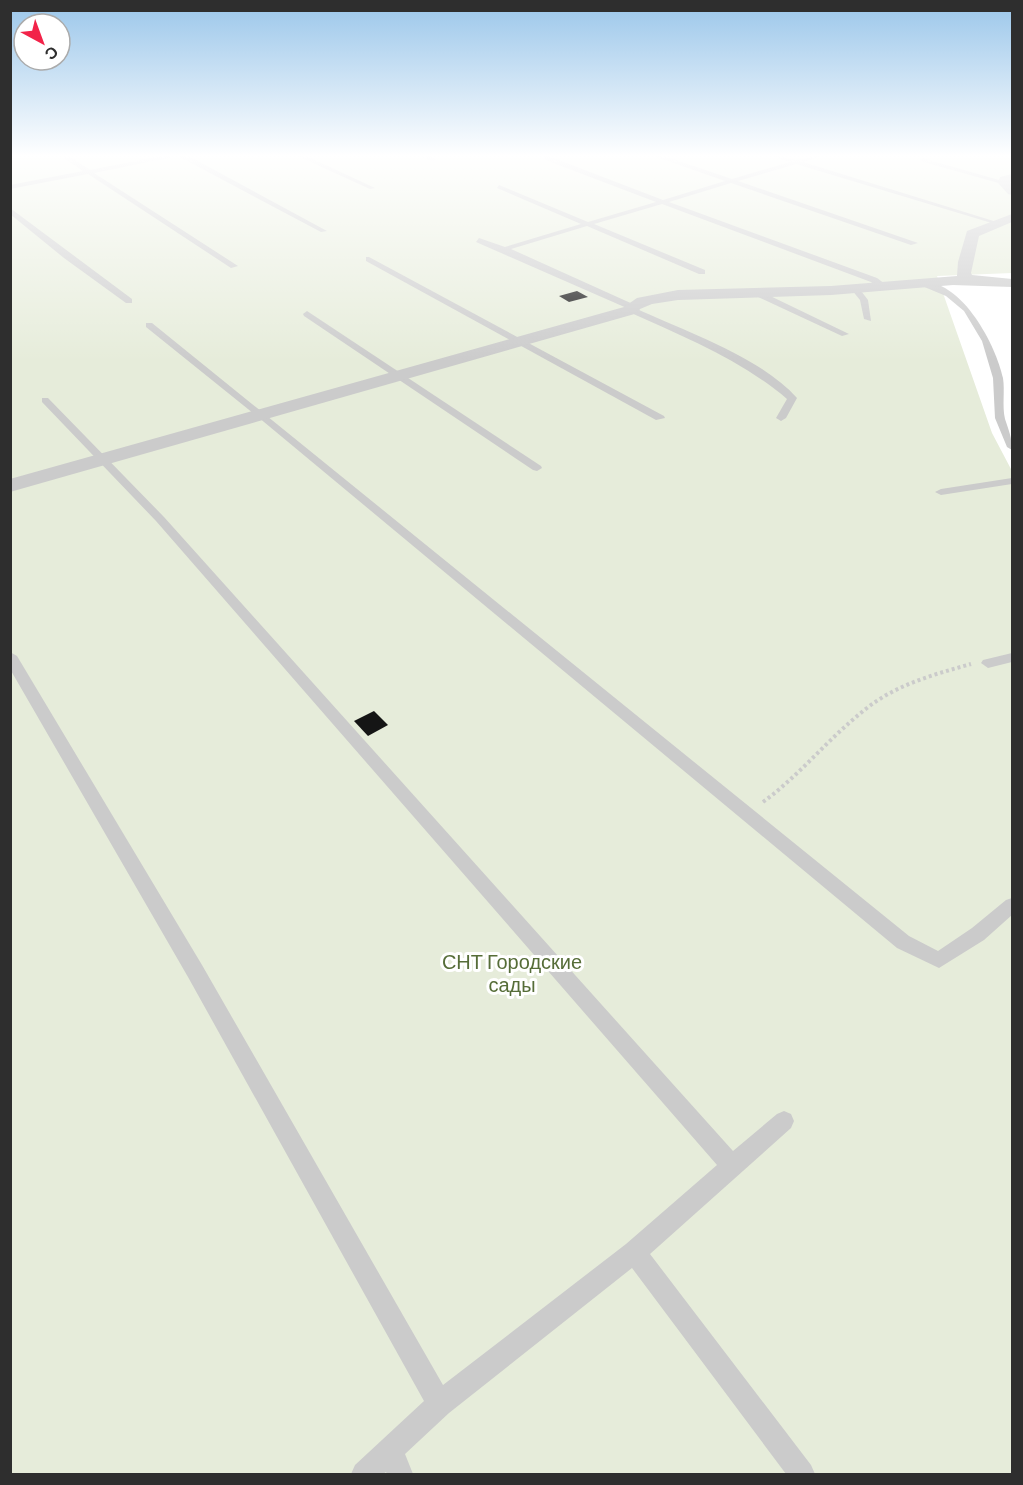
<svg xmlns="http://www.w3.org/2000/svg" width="1023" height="1485" font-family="Barlow,sans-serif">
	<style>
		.green { fill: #e6ecda }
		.building { fill: #151515 }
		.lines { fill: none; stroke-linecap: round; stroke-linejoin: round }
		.path { stroke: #cbcbcb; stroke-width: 4; stroke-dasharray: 3 3; stroke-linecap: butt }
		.service { fill: #cbcbcb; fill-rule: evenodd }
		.minor { fill: #cbcbcb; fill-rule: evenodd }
		.labels { text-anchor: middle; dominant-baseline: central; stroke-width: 6; stroke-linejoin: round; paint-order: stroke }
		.near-park-label { font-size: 20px; fill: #566d38; stroke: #fff }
	</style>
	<rect width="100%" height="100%" fill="#fff"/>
	<!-- green -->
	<path class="green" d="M10 154H1012V273L937 276 992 433 1012 471V1474H11Z"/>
	<!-- building -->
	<g class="building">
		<path d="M577 291 588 297 569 302 559 296Z"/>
		<path d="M374 711 388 725 368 736 354 721Z"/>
	</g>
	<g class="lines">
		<!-- path -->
		<path class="path" d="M763 802C799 776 827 740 862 712 894 685 932 675 971 664"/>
		<!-- service -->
		<g class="service">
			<path d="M58 154H66L90 170 170 154H185L327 231 321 232 178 156 94 173 238 266 231 268 88 174 10 189V185L83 171Z"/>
			<path d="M293 154H302L375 188 370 189Z"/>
			<path d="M413 154H424L436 159 433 161Z"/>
			<path d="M537 154H543L663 200 725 181 648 154H658L732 179 790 162 766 154C777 154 787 160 796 160 807 160 816 154 827 154L803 162 1000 223 995 224 796 164 738 181 918 243 911 245 731 183 669 202 877 278 885 284V288H879L871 282 662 204 594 224 705 270V274H699L587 226 511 249 635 305V308C686 332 759 356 797 398L786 418 781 421 776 418 787 399C740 359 684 337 629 312V309L476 242 479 238 505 247 581 224 497 188 499 185 588 222 656 202 548 161Z"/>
			<path d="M922 158 1006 182 1007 183 1002 184 920 161Z"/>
			<path d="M10 208 132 299V303H126L64 258 10 214Z"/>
			<path d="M369 257 664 416 665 418 656 420 366 261V257Z"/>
			<path d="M922 282C962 280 996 345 1003 378 1005 391 1002 406 1005 419 1009 431 1012 438 1012 450L1007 447 995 418 993 378 982 341 964 311 946 296 922 286Z"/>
			<path d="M852 287H858L868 300 871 321 864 319 860 300 851 289Z"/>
			<path d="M754 291H760L849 334 842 336 754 295Z"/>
			<path d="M307 311 541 466 542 468 537 471 533 470 304 316 303 314Z"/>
			<path d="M146 323H152L909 936 938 951 972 928 1006 900 1012 898V915L984 940 939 968 897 948 258 417 146 327Z"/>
			<path d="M42 398H48L164 517 733 1151 777 1114 784 1111 791 1114 794 1121 791 1128 650 1254 811 1465 815 1474H786L632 1268 449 1413 405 1454 413 1474H387L386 1472 383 1474H351L355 1465 424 1401 188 977 10 669V652L17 656 202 965 443 1385 626 1244 717 1165 156 521 42 402Z"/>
			<path d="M1012 478V484L941 495 935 492 941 489Z"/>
			<path d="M1012 653V662L988 668 981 663 983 660Z"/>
		</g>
		<!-- minor -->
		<g class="minor">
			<path d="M1012 174V181L1010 182 1012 185V195L1008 194 998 183 1000 177Z"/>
			<path d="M1012 214V222L979 236 971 273 972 275 1012 279V287L953 285 831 295 678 300 652 304 640 309 638 313 10 492V479L624 307 637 298 678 290 831 286 957 276 958 262 967 231Z"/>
		</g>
	</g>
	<!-- sky -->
	<linearGradient id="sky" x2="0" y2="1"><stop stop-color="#9ac6ea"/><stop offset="0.43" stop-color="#fff"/><stop offset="1" stop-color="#fff" stop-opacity="0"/></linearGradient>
	<rect width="1023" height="362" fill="url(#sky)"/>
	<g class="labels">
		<!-- near-park labels -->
		<g class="near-park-label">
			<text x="512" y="961">СНТ Городские<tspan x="512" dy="23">сады</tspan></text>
		</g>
	</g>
	<!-- border -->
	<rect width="1023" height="1485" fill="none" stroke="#2e2e2e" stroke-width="24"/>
	<!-- north arrow -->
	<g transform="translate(42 42) rotate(139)"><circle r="28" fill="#ffffff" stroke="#ababab" stroke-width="1.5"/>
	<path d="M0-4.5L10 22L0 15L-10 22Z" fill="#f22349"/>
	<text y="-9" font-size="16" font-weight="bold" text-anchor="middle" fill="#2e2e2e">С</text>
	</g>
</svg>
